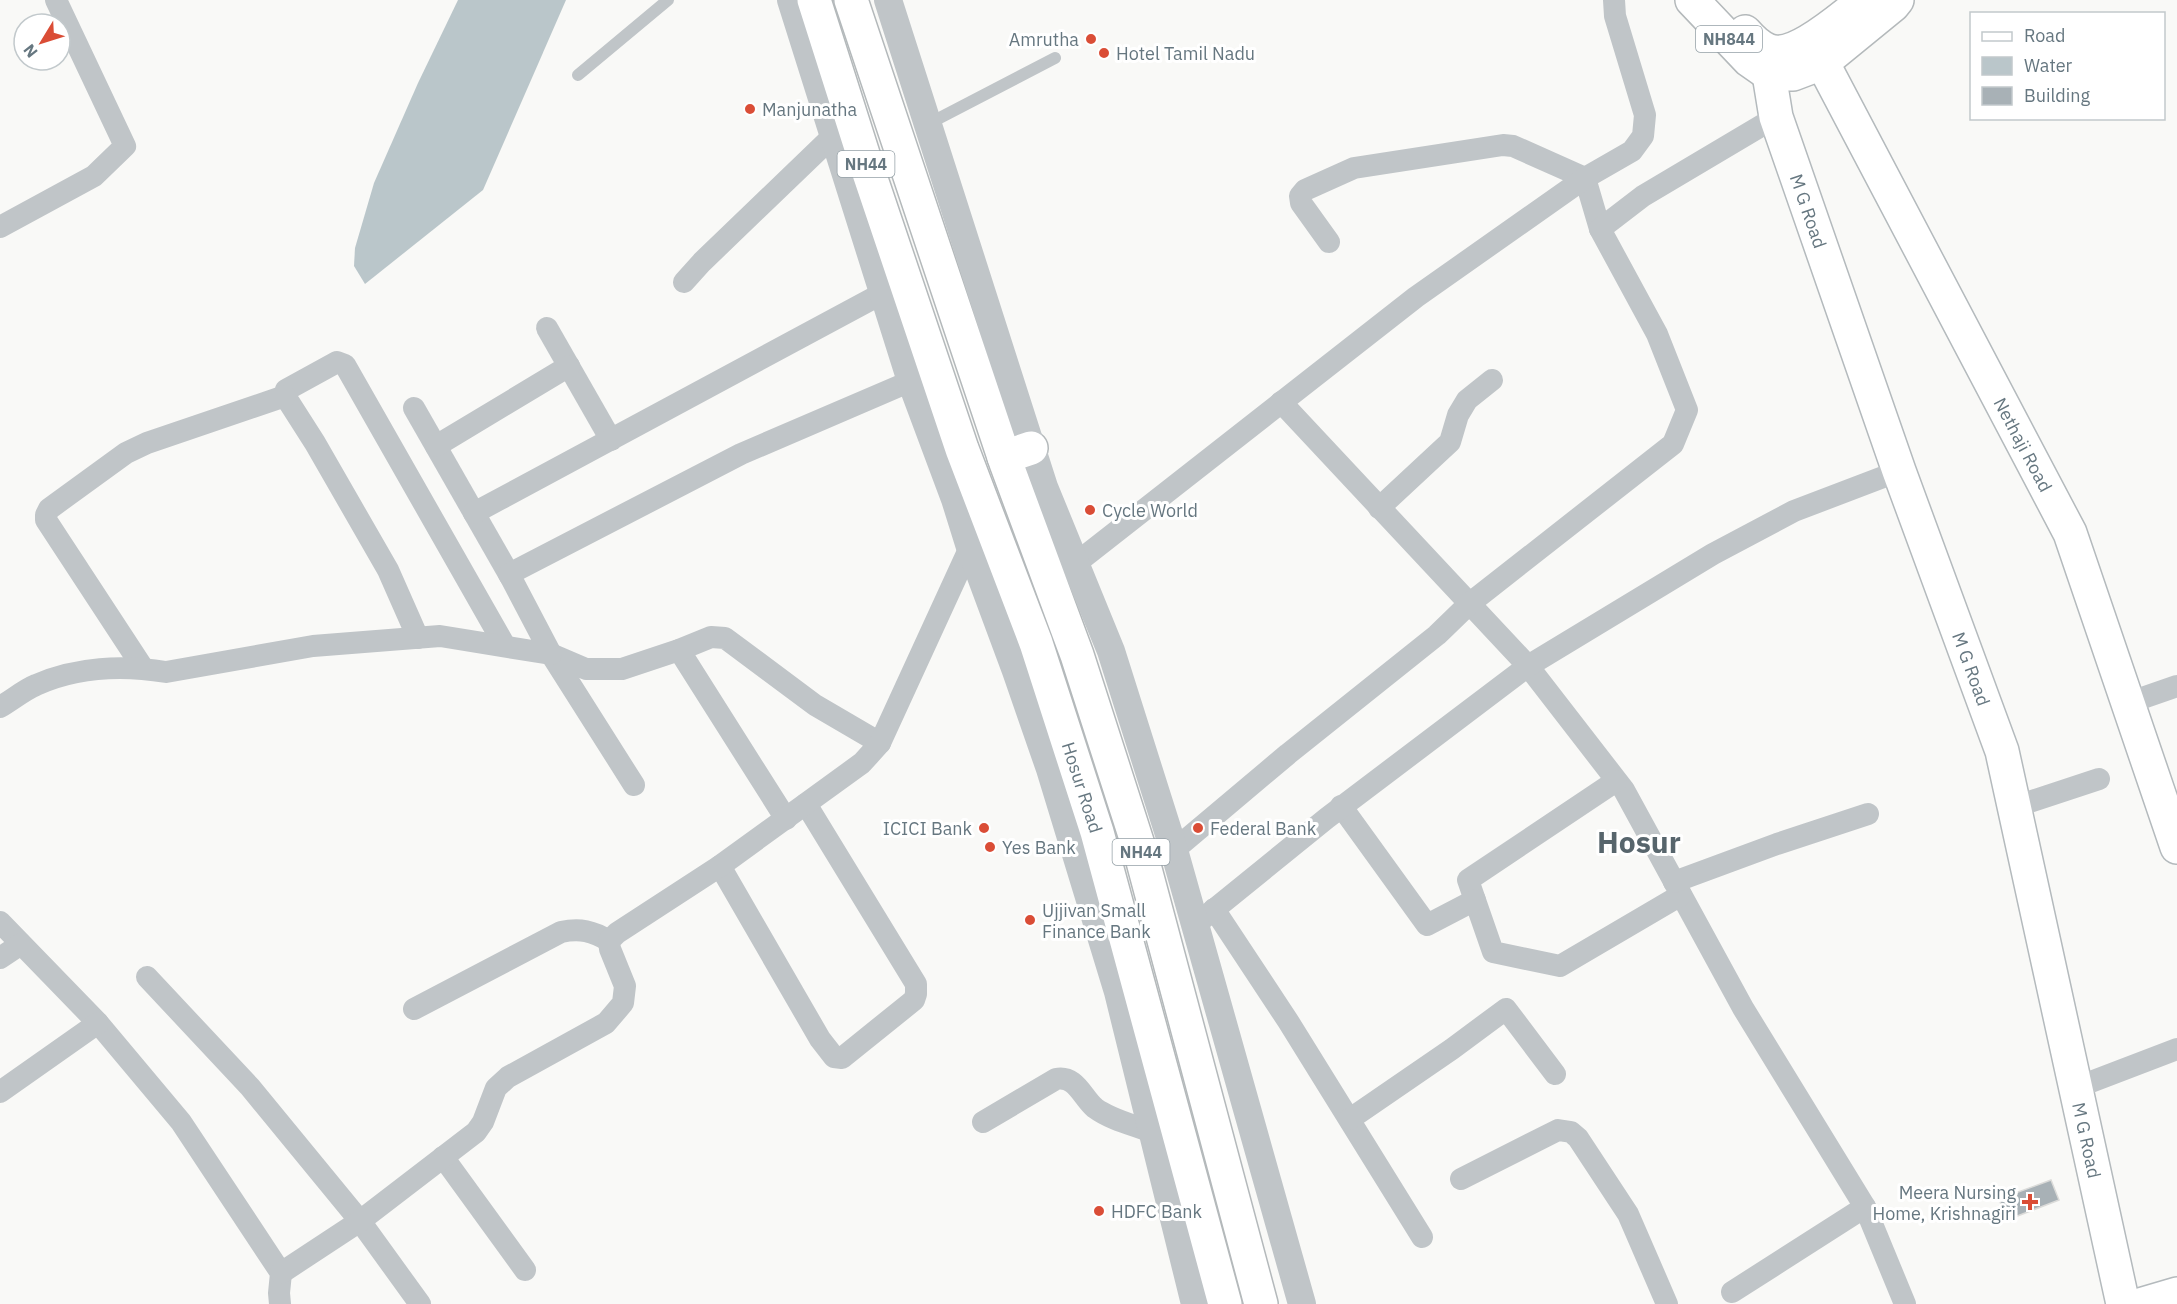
<svg xmlns="http://www.w3.org/2000/svg" width="2177" height="1304" font-family="'IBM Plex Sans',sans-serif">
	<style>
		.water { fill: #bac6ca }
		.building { fill: #a8b1b6; stroke: #dbdbd9; stroke-width: 1.5 }
		.lines { fill: none; stroke-linecap: round; stroke-linejoin: round }
		.primary-casing { stroke: #b4babd; stroke-width: 36 }
		.trunk-casing { stroke: #b4b9bb; stroke-width: 36 }
		.service { stroke: #c0c5c8; stroke-width: 12 }
		.minor { stroke: #c0c5c8; stroke-width: 22 }
		.tertiary { stroke: #c0c5c8; stroke-width: 28 }
		.primary { stroke: #fff; stroke-width: 33 }
		.trunk { stroke: #fff; stroke-width: 33 }
		.poi-dot { fill: #da4d36; stroke: #fff; stroke-width: 2 }
		.labels { text-anchor: middle; dominant-baseline: central; stroke-width: 6; stroke-linejoin: round; paint-order: stroke }
		.shield { fill: #fff; stroke: #94a0a6; stroke-width: 1.5 }
		.shield-label { font-size: 16px; font-weight: bold; fill: #667780 }
		.poi-label { font-size: 18px; fill: #667780; stroke: #fff; text-anchor: start }
		.street-label { font-size: 18px; fill: #667780; stroke: #fff }
		.town-label { font-size: 30px; font-weight: bold; fill: #57656c; stroke: #fff }
	</style>
	<rect width="100%" height="100%" fill="#f9f9f7"/>
	<!-- water -->
	<path class="water" d="M458 0H566L483 190 365 284 354 266 355 248 374 183 418 83Z"/>
	<!-- building -->
	<path class="building" d="M2051 1180 2059 1200 2007 1220 1999 1199Z"/>
	<g class="lines">
		<!-- primary casing -->
		<g class="primary-casing">
			<g id="primary">
				<path id="s1" d="M1811 41 2070 533 2177 847"/>
				<path id="s2" d="M1768 51 1769 74 1776 117 1899 471 2002 751 2123 1304"/>
				<path d="M2143 1304 2177 1294"/>
			</g>
		</g>
		<!-- trunk casing -->
		<g class="trunk-casing">
			<g id="trunk">
				<path id="s3" d="M814 0 869 173 962 449 1036 643 1097 832 1225 1304"/>
				<path d="M851 0 1006 463 1077 655 1141 854 1261 1304"/>
				<path d="M1692 0 1749 60 1769 74H1793L1822 63 1893 5 1897 0"/>
				<path d="M1745 32C1751 39 1758 46 1767 50 1793 62 1844 16 1864 0"/>
				<path d="M1004 457 1031 448"/>
			</g>
		</g>
		<!-- service -->
		<g class="service">
			<path d="M578 75 668 0"/>
			<path d="M928 124 1055 58"/>
		</g>
		<!-- minor -->
		<g class="minor">
			<path d="M0 227 94 176 125 146 56 0"/>
			<path d="M1329 242 1301 203 1300 196 1305 190 1354 168 1503 145 1513 146 1585 178 1600 229"/>
			<path d="M684 282 702 262 834 135"/>
			<path d="M547 328 611 440"/>
			<path d="M1281 402 1528 666 1624 790 1743 1008 1865 1207 1905 1304"/>
			<path d="M414 408 510 576"/>
			<path d="M436 446 569 366"/>
			<path d="M1379 508 1450 442 1458 415 1467 400 1492 380"/>
			<path d="M474 513 883 293"/>
			<path d="M1075 564 1416 297 1585 178 1632 151 1643 136 1645 115 1615 16 1614 0"/>
			<path d="M418 638 388 570 315 443 285 396 286 390 337 362 345 365 505 646"/>
			<path d="M679 650 786 819"/>
			<path d="M551 654 586 669H622L679 650 711 637 725 638 815 705 880 743"/>
			<path d="M551 654 634 785"/>
			<path d="M143 668 46 520V515L49 509 126 453 147 443 285 396"/>
			<path d="M2128 703 2177 686"/>
			<path d="M0 707C12 700 24 690 36 685 76 667 123 665 166 672L313 646 440 636 551 654 509 574 741 454 911 381"/>
			<path d="M1616 781 1468 880 1493 952 1560 966 1681 895"/>
			<path d="M1341 806 1427 925 1475 900"/>
			<path d="M2014 807 2099 779"/>
			<path d="M1174 850 1288 754 1437 635 1469 604 1673 444 1687 410 1657 334 1600 229 1643 196 1776 117"/>
			<path d="M720 866 820 1039 834 1057 842 1058 914 1000 916 994V984L806 804"/>
			<path d="M1674 882 1777 844 1868 814"/>
			<path d="M1214 909 1288 1021 1422 1237"/>
			<path d="M0 922 98 1023 181 1122 281 1273 279 1293 280 1304"/>
			<path d="M1195 925 1327 818 1528 666 1713 554 1794 511 1899 471"/>
			<path d="M0 958 21 944"/>
			<path d="M147 977 250 1087 360 1221 420 1304"/>
			<path d="M414 1009 561 932C580 928 593 931 609 941"/>
			<path d="M2075 1088 2177 1049"/>
			<path d="M0 1092 98 1023"/>
			<path d="M1350 1119 1452 1049 1506 1009 1555 1074"/>
			<path d="M983 1122 1056 1079C1076 1075 1082 1097 1095 1108 1111 1120 1134 1125 1152 1132"/>
			<path d="M443 1157 525 1270"/>
			<path d="M1461 1179 1558 1130 1571 1132 1578 1138 1628 1214 1667 1304"/>
			<path d="M281 1273 360 1221 476 1132 483 1122 496 1088 508 1077 606 1023 623 1003 625 986 610 949 609 941 617 933 720 866 862 763 880 743 970 547"/>
			<path d="M1732 1292 1865 1207"/>
		</g>
		<!-- tertiary -->
		<g class="tertiary">
			<path d="M791 0 911 381 955 499 970 547 1016 671 1050 769 1118 992 1195 1304"/>
			<path d="M888 0 1044 487 1111 651 1174 850 1302 1304"/>
		</g>
		<!-- primary -->
		<use href="#primary" class="primary"/>
		<!-- trunk -->
		<use href="#trunk" class="trunk"/>
	</g>
	<!-- markers -->
	<g class="poi-dot">
		<circle cx="1091" cy="39" r="6"/>
		<circle cx="1104" cy="53" r="6"/>
		<circle cx="750" cy="109" r="6"/>
		<circle cx="1090" cy="510" r="6"/>
		<circle cx="984" cy="828" r="6"/>
		<circle cx="1198" cy="828" r="6"/>
		<circle cx="990" cy="847" r="6"/>
		<circle cx="1030" cy="920" r="6"/>
		<path d="M2027 1193h6v6h6v6h-6v6h-6v-6h-6v-6h6z"/>
		<circle cx="1099" cy="1211" r="6"/>
	</g>
	<g class="labels">
		<!-- shield labels -->
		<g class="shield">
			<rect x="1696" y="26" width="66" height="26" rx="4.5"/>
			<rect x="837.5" y="151" width="57" height="26" rx="4.5"/>
			<rect x="1112.5" y="839" width="57" height="26" rx="4.5"/>
		</g>
		<g class="shield-label">
			<text x="1729" y="39">NH844</text>
			<text x="866" y="164">NH44</text>
			<text x="1141" y="852">NH44</text>
		</g>
		<!-- poi labels -->
		<g class="poi-label">
			<text x="1079" y="39" text-anchor="end">Amrutha</text>
			<text x="1116" y="53">Hotel Tamil Nadu</text>
			<text x="762" y="109">Manjunatha</text>
			<text x="1102" y="510">Cycle World</text>
			<text x="972" y="828" text-anchor="end">ICICI Bank</text>
			<text x="1210" y="828">Federal Bank</text>
			<text x="1002" y="847">Yes Bank</text>
			<text x="1042" y="910">Ujjivan Small<tspan x="1042" dy="21">Finance Bank</tspan></text>
			<text x="2016" y="1192" text-anchor="end">Meera Nursing<tspan x="2016" dy="21">Home, Krishnagiri</tspan></text>
			<text x="1111" y="1211">HDFC Bank</text>
		</g>
		<!-- street labels -->
		<g class="street-label">
			<text stroke="none"><textPath href="#s2" startOffset="166">M G Road</textPath></text>
			<text stroke="none"><textPath href="#s1" startOffset="456">Nethaji Road</textPath></text>
			<text stroke="none"><textPath href="#s2" startOffset="652">M G Road</textPath></text>
			<text stroke="none"><textPath href="#s3" startOffset="832">Hosur Road</textPath></text>
			<text stroke="none"><textPath href="#s2" startOffset="1138">M G Road</textPath></text>
		</g>
		<!-- town labels -->
		<g class="town-label">
			<text x="1639" y="841">Hosur</text>
		</g>
	</g>
	<!-- legend -->
	<rect x="1970" y="12" width="195" height="108" fill="#ffffff" stroke="#c2c9cc" stroke-width="1.5"/>
	<rect x="1982" y="32" width="30" height="9" fill="#ffffff" stroke="#c2c9cc" stroke-width="1.5"/>
	<text x="2024" y="42" font-size="18" fill="#667780">Road</text>
	<rect x="1982" y="57" width="30" height="18" fill="#bac6ca" stroke="#c2c9cc" stroke-width="1.5"/>
	<text x="2024" y="72" font-size="18" fill="#667780">Water</text>
	<rect x="1982" y="87" width="30" height="18" fill="#a8b1b6" stroke="#c2c9cc" stroke-width="1.5"/>
	<text x="2024" y="102" font-size="18" fill="#667780">Building</text>
	<!-- north arrow -->
	<g transform="translate(42 42) rotate(232)"><circle r="28" fill="#ffffff" stroke="#c2c9cc" stroke-width="1.5"/>
	<path d="M0-4.5L10 22L0 15L-10 22Z" fill="#da4d36"/>
	<text y="-9" font-size="16" font-weight="bold" text-anchor="middle" fill="#667780">N</text>
	</g>
</svg>
